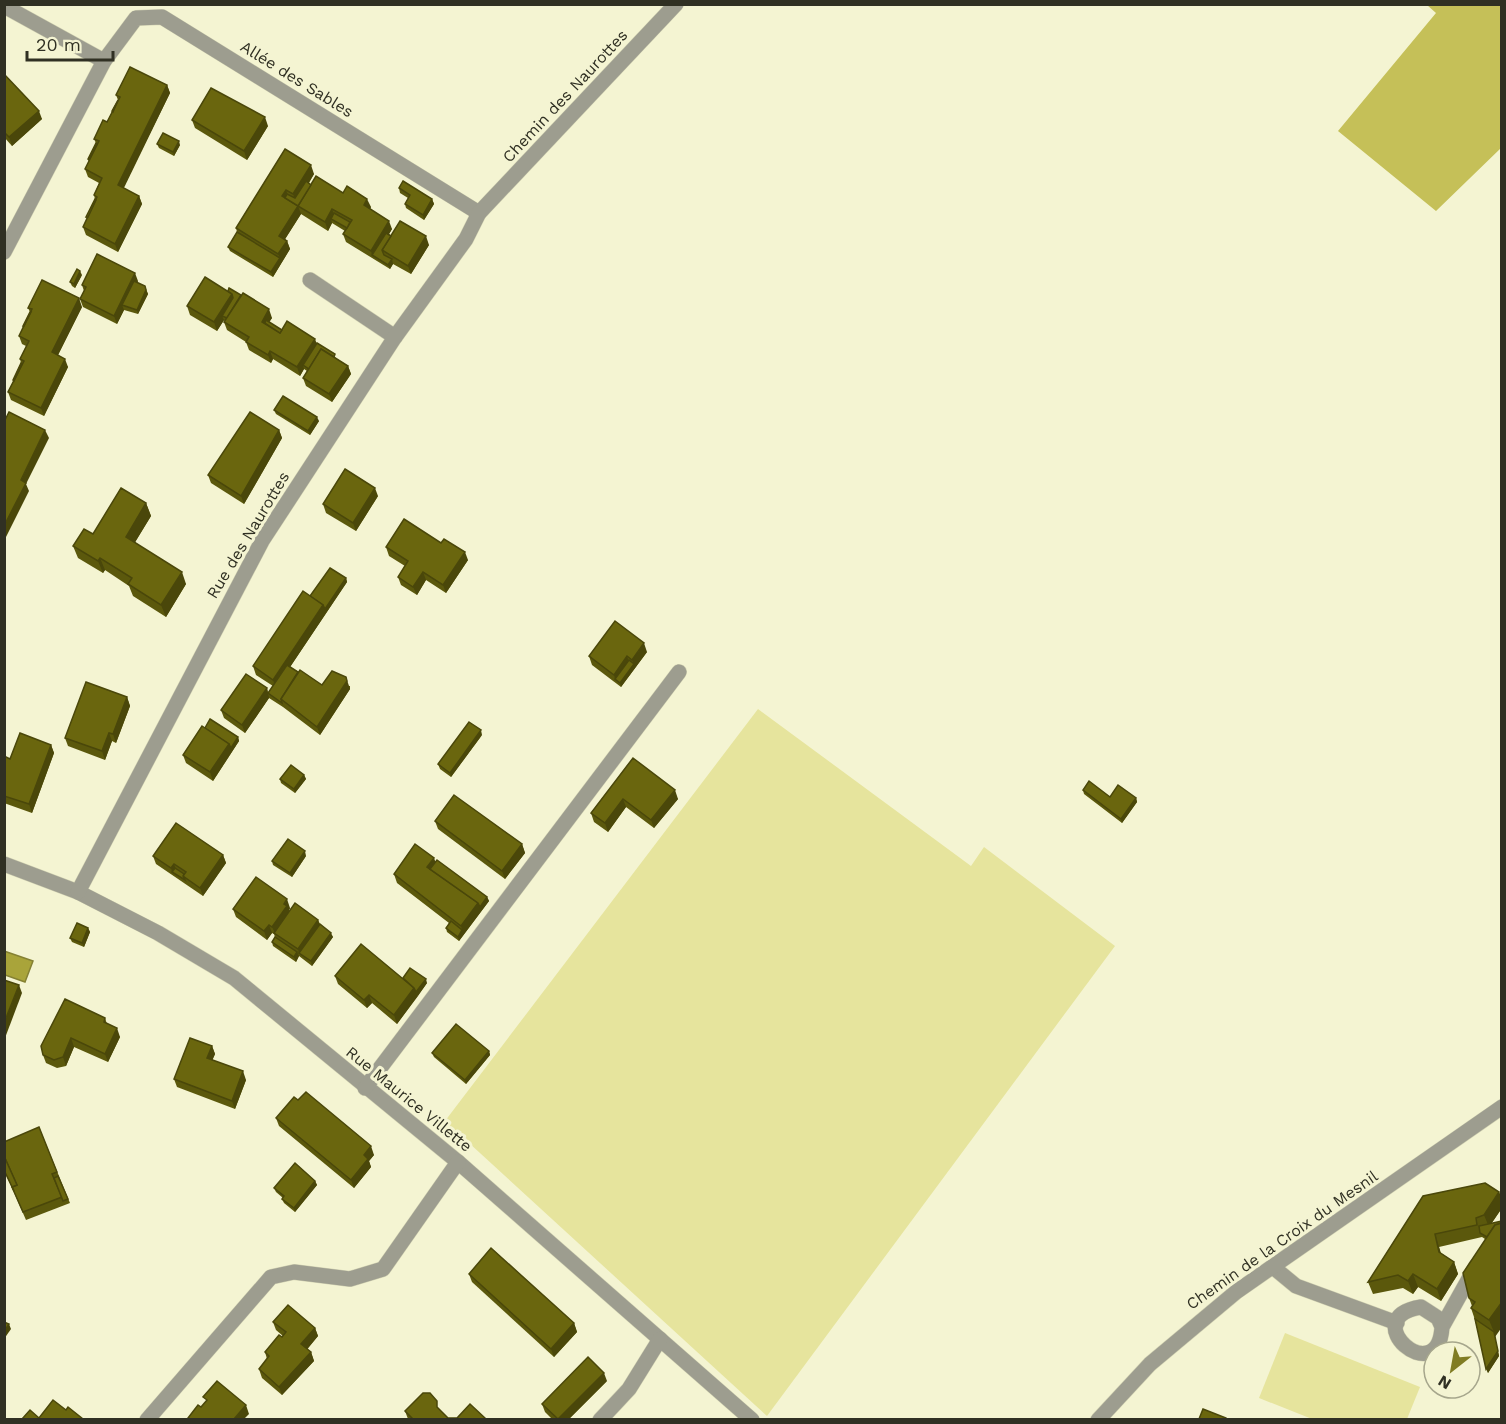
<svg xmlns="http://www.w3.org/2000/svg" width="1506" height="1424" font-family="'Work Sans',sans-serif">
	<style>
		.green { fill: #e6e49d }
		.forest { fill: #c5c058 }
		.water { fill: #a9a43a; stroke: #858133; stroke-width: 1.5 }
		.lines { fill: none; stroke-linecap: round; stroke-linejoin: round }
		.minor-casing { stroke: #d1d1b2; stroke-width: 16 }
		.minor { stroke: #9d9d8f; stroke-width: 15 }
		.wall { fill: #5b580c }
		.shaded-wall { fill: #4a470a }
		.building { fill: #6a660e; stroke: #4a470a; stroke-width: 1.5 }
		.labels { text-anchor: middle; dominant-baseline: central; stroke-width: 6; stroke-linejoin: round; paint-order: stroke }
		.street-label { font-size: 16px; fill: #303023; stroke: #f4f4d2 }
	</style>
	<rect width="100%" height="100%" fill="#f4f4d2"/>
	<!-- green -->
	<g class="green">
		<path d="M758 709 971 866 984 847 1115 946 767 1416 445 1121Z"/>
		<path d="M1285 1333 1420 1387 1407 1419H1312L1259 1398Z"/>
	</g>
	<!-- forest -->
	<path class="forest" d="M1427 5H1502L1501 148 1436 211 1338 131 1436 13Z"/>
	<!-- water -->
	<path class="water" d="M4 951 33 961 25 982 5 975Z"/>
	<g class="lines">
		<!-- minor casing -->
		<g class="minor-casing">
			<g id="minor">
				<path d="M4 6 104 61"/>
				<path d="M4 252 104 61 136 18 162 17 479 213"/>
				<path d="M310 280 395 337"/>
				<path d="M4 864 78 892 158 933 234 978 458 1162 752 1420"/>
				<path d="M78 892 262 541 395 337 466 239 479 213 676 4"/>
				<path d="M365 1088 679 672"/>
				<path d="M1273 1267 1296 1286 1397 1323"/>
				<path d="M1442 1327 1438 1318 1421 1307C1354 1318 1438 1392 1442 1327L1476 1266"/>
				<path d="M147 1420 271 1277 294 1272 350 1279 383 1269 458 1162"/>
				<path d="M600 1420 629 1389 660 1339"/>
				<path d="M1098 1420 1150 1364 1236 1292 1502 1107"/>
			</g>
		</g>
		<!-- minor -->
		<use href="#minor" class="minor"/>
	</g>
	<!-- wall -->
	<g class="wall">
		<path d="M4 74 42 119 12 146 4 137Z"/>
		<path d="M167 85 170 93 123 188 139 196 142 204 118 252 86 235 83 227 87 219 86 217 95 199 94 195 99 183 88 177 85 169 89 161 88 159 96 143 94 139 107 122 112 112V111L118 100 116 95Z"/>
		<path d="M192 120 268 126 247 160 195 128Z"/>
		<path d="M157 144 180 145 174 156 159 148Z"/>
		<path d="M285 149 314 174 309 183 311 185 343 193 371 207 370 209 392 229 389 234 391 236 429 245 411 274 393 264 390 269 346 242 343 234 345 231 332 223 328 231 301 214 285 239 287 241 290 249 273 277 230 251 228 247 237 232 236 228Z"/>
		<path d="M399 188 432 199 434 204 424 220 406 208 405 204 408 198 400 193Z"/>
		<path d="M82 275 75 288 72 286 70 282Z"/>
		<path d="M138 281 137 283 145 286 148 294 138 314 124 310 117 324 83 307 80 299 84 291 82 285Z"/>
		<path d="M228 291 272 318 269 322 282 330 317 343 337 359 348 366 351 374 332 402 306 386 303 378 307 371 304 369 300 376 273 359 271 363 249 350 246 342 227 330 224 322 225 321 224 320 217 331 190 315 187 306Z"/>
		<path d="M82 307 58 355 68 367 44 416 11 400 8 392 13 382V380L21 363 20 359 26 346 22 344 19 336 30 312 28 308Z"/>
		<path d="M274 410 319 421 310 435 276 414Z"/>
		<path d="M279 430 282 438 244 504 211 483 208 475Z"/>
		<path d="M378 496 356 531 326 513 323 504Z"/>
		<path d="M146 503 151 516 135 542 186 584 166 617 133 596 129 586 105 570 103 573 78 558 73 546Z"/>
		<path d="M386 547 468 560 446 593 426 580 417 595 401 585 398 577 405 566 389 556Z"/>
		<path d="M346 578 347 582 290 667 322 685 350 686V689L320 735 283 707 269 698 245 733 224 718 221 710 267 688 268 693 273 686 256 675 253 666 310 596Z"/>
		<path d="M647 652 621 687 592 665 589 656Z"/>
		<path d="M127 697 130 706 116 743 112 741 105 760 68 746 65 738Z"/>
		<path d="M205 728 238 737 239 741 213 781 186 763 183 755Z"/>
		<path d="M482 735 451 777 440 769 438 764Z"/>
		<path d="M51 745 54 753 32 813 4 803V756L10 759Z"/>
		<path d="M633 758 678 799 654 828 626 807 608 832 594 822 591 813Z"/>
		<path d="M304 775 306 779 295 793 281 783 280 779Z"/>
		<path d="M1083 790 1110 797 1136 798 1137 802 1122 823 1084 794Z"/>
		<path d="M435 821 522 844 525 853 505 879 438 829Z"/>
		<path d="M223 855 226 863 203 896 156 864 153 856Z"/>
		<path d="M306 856 292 877 273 865 272 861Z"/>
		<path d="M436 862 487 897 489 901 459 941 447 932 446 928 449 923 397 883 394 874Z"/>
		<path d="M290 908 289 910V912L318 920 320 924 333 937 312 966 299 956 296 962 273 946 272 942 275 937 274 934 272 933 267 940 236 917 233 909Z"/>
		<path d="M88 928 90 932 84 947 72 942 70 938Z"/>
		<path d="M335 976 403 978 427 983 397 1024 372 1003 367 1008 338 984Z"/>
		<path d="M105 1018 107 1024 120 1037 108 1062 74 1047 66 1066 57 1068 46 1063 43 1055Z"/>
		<path d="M212 1046 215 1054 212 1060 246 1080 235 1109 177 1087 174 1079Z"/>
		<path d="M489 1051 490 1055 466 1084 434 1057 432 1053Z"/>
		<path d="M298 1100 374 1155 369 1161 371 1167 354 1188 279 1126 276 1118Z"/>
		<path d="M39 1127 70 1203 26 1220 4 1170Z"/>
		<path d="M315 1181 317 1185 295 1212 284 1203 282 1199 283 1198 276 1192 274 1188Z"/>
		<path d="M1499 1192 1502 1199V1208L1491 1224 1495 1337 1499 1356 1488 1373 1475 1320 1471 1308 1472 1306 1469 1298 1485 1239 1482 1237 1439 1247 1441 1253 1454 1262 1458 1274 1441 1301 1418 1287 1413 1294 1403 1288 1373 1294 1368 1282 1423 1196Z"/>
		<path d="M469 1274 574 1323 577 1332 554 1357 472 1282Z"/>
		<path d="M273 1322 315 1328 318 1336 307 1349 311 1352 314 1361 282 1395 262 1378 259 1369 267 1359 265 1352 283 1336 276 1330Z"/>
		<path d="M607 1381 569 1419H552L545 1412 542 1404Z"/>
		<path d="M440 1410 448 1418 486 1419H408L405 1411Z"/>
	</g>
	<!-- shaded-wall -->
	<g class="shaded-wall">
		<path d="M167 85 170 93 121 194 118 185Z"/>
		<path d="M39 111 42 119 12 146 9 137Z"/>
		<path d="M265 117 268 126 247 160 244 151Z"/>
		<path d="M179 141 180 145 174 156 173 152Z"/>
		<path d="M311 165 314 174 296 203 293 194Z"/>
		<path d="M286 190 289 198 284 200 282 196Z"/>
		<path d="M139 196 142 204 118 252 115 244Z"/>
		<path d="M367 199 371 207 367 214 364 205Z"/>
		<path d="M432 199 434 204 424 220 423 215Z"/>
		<path d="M298 206 301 214 282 244 279 236Z"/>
		<path d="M332 209 335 217 331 219 332 223 328 231 325 222Z"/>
		<path d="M389 221 392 229 375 257 372 255 371 251Z"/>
		<path d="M426 236 429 245 411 274 408 266Z"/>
		<path d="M287 241 290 249 273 277 271 272 280 258 278 254Z"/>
		<path d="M392 259 393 264 390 269 388 265Z"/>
		<path d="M80 271 82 275 75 288 74 284Z"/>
		<path d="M135 273 138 281 126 306 122 305 124 310 117 324 114 316Z"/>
		<path d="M146 290 148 294 138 314 137 310Z"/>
		<path d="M232 294 235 302 222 316 224 320 217 331 214 322Z"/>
		<path d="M79 298 82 307 55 361 52 352Z"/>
		<path d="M269 309 272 318 266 327 262 322Z"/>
		<path d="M315 339 318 347 303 365 304 369 300 376 297 367Z"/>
		<path d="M270 351 273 359 271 363 268 355Z"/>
		<path d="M65 359 68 367 44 416 41 408Z"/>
		<path d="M348 366 351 374 332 402 329 394Z"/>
		<path d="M317 417 319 421 310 435 308 431Z"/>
		<path d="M45 430 49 438 26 484 29 491 4 541V526L21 480Z"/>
		<path d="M279 430 282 438 244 504 241 496Z"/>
		<path d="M375 488 378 496 356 531 353 523Z"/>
		<path d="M146 503 151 516 131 549 126 537Z"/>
		<path d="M465 552 468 560 446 593 443 585Z"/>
		<path d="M100 558 105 570 103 573 98 561Z"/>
		<path d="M182 572 186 584 166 617 161 605Z"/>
		<path d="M423 572 426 580 417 595 413 587Z"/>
		<path d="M346 578 347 582 276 688 273 680 323 605Z"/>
		<path d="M644 643 647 652 621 687 620 683 634 664 632 660Z"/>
		<path d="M627 656 630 665 615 679 614 675Z"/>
		<path d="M346 677 350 689 320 735 317 727Z"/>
		<path d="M267 688 269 698 245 733 242 725Z"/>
		<path d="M127 697 130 706 116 743 113 734Z"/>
		<path d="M481 730 482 735 451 777 450 773Z"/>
		<path d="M109 733 112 741 105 760 102 751Z"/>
		<path d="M238 737 239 741 213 781 210 772 229 744Z"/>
		<path d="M51 745 54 753 32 813 29 804Z"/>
		<path d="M304 775 306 779 295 793 294 789Z"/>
		<path d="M675 790 678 799 654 828 651 820Z"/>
		<path d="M1136 798 1137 802 1122 823 1121 819Z"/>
		<path d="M623 799 626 807 608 832 605 823Z"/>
		<path d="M522 844 525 853 505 879 502 871Z"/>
		<path d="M305 851 306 856 292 877 290 873Z"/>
		<path d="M223 855 226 863 203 896 200 888Z"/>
		<path d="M434 858 437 866 429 871 427 867Z"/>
		<path d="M174 864 177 872H172L171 868Z"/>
		<path d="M487 897 489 901 459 941 458 937 462 930 461 926 478 903Z"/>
		<path d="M287 899 290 908 289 910 290 915 275 933 272 927Z"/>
		<path d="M318 920 321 928 299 953 298 949Z"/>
		<path d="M269 925 272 933 267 940 264 931Z"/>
		<path d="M88 928 90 932 84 947 82 943Z"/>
		<path d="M331 933 333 937 312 966 311 961Z"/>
		<path d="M297 952 299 956 296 962 294 957Z"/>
		<path d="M426 979 427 983 418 996 416 992Z"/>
		<path d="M19 985 22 993 5 1038 4 1023Z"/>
		<path d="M414 988 418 996 397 1024 394 1015Z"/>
		<path d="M369 995 372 1003 367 1008 364 1000Z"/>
		<path d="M117 1028 120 1037 108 1062 105 1054Z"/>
		<path d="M71 1038 74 1047 66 1066 63 1057Z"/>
		<path d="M212 1046 215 1054 210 1066 207 1058Z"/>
		<path d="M489 1051 490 1055 466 1084 465 1080Z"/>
		<path d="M243 1071 246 1080 235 1109 232 1101Z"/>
		<path d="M371 1146 374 1155 369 1161 371 1167 354 1188 351 1180 364 1155Z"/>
		<path d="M315 1181 317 1185 295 1212 294 1208Z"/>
		<path d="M1499 1192 1502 1199V1208L1489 1227 1484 1215Z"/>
		<path d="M1435 1234 1439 1247 1443 1265 1439 1252Z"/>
		<path d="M1454 1262 1458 1274 1441 1301 1437 1289Z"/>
		<path d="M1413 1274 1418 1287 1413 1294 1408 1281Z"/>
		<path d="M1502 1302V1327L1495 1337 1499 1356 1488 1373 1486 1369 1494 1332 1489 1320Z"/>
		<path d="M574 1323 577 1332 554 1357 551 1349Z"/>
		<path d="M9 1324 11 1329 4 1339V1332Z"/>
		<path d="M315 1328 318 1336 305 1352 301 1344Z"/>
		<path d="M311 1352 314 1361 282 1395 279 1387Z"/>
		<path d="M604 1373 607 1381 569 1419H558Z"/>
		<path d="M246 1405 249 1414 244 1419H234Z"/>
	</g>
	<!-- building -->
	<g class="building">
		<path d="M130 67 167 85 118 185 139 196 115 244 83 227 97 197 94 195 102 178 85 169 99 141 94 139 103 120 107 122 120 97 116 95Z"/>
		<path d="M4 74 39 111 9 137 4 132Z"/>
		<path d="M211 88 265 117 244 151 192 120Z"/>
		<path d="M118 100 113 112 112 111Z"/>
		<path d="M163 133 179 141 173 152 157 144Z"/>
		<path d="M96 143 97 144 89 160 88 159Z"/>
		<path d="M285 149 311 165 293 194 286 190 282 196 298 206 316 176 343 193 347 186 367 199 364 205 389 221 371 251 343 234 352 220 332 209 325 222 298 206 279 236 287 241 278 254 236 228Z"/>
		<path d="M306 181 311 185 298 206 285 198 287 194 295 198Z"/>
		<path d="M403 181 432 199 423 215 405 204 410 195 399 188Z"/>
		<path d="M95 199 96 200 88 217H86Z"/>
		<path d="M334 213 350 222 347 228 331 219Z"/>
		<path d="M400 221 426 236 408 266 382 250Z"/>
		<path d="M237 232 280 258 271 272 228 247Z"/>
		<path d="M386 233 391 236 382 250 384 255 392 259 388 265 372 255Z"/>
		<path d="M97 254 135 273 114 316 80 299 86 287 82 285Z"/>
		<path d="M77 269 80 271 74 284 70 282Z"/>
		<path d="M205 277 232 294 214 322 187 306Z"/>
		<path d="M42 280 79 298 52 352 65 359 41 408 8 392 24 361 20 359 29 341 19 336 32 309 28 308Z"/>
		<path d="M134 281 145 286 146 290 137 310 122 305Z"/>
		<path d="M229 288 241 295 227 318 222 316 233 298 232 294 228 291Z"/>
		<path d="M243 293 269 309 262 322 280 333 287 321 315 339 297 367 270 351 268 355 246 342 249 337 224 322Z"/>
		<path d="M30 312H31L24 326H23Z"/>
		<path d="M266 320 282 330 280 333 265 323Z"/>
		<path d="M317 343 335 354 334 357 321 349 309 369 303 365Z"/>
		<path d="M321 349 348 366 329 394 303 378Z"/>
		<path d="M21 363 22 364 14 381 13 380Z"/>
		<path d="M283 396 317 417 308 431 274 410Z"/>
		<path d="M9 412 45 430 21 480 26 483 4 526V422Z"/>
		<path d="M250 412 279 430 241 496 208 475Z"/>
		<path d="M345 469 375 488 353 523 323 504Z"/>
		<path d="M121 488 146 503 126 537 182 572 161 605 128 584 132 578 100 558 98 561 73 546 84 529 93 534Z"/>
		<path d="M404 519 441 543 444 539 465 552 443 585 423 572 413 587 398 577 408 561 386 547Z"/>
		<path d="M330 568 346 578 325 609 323 605 310 596Z"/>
		<path d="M303 591 323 605 273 680 253 666Z"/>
		<path d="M615 621 644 643 632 660 627 656 614 675 589 656Z"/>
		<path d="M629 660 634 664 620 683 615 679Z"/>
		<path d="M287 665 298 672 281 699 282 703 268 693Z"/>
		<path d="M300 670 322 685 332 671 346 677 347 681 317 727 281 699Z"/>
		<path d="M246 674 267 688 242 725 221 710Z"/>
		<path d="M86 682 127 697 113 734 109 733 102 751 65 738Z"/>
		<path d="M210 719 238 737 231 748 229 744 205 728Z"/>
		<path d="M469 722 481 730 450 773 438 764Z"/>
		<path d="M202 726 229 744 210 772 183 755Z"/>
		<path d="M20 733 51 745 29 804 4 796V756L10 759Z"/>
		<path d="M633 758 675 790 651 820 623 799 605 823 591 813Z"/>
		<path d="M291 765 304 775 294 789 280 779Z"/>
		<path d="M1089 781 1110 797 1118 785 1136 798 1121 819 1083 790Z"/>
		<path d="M454 795 522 844 502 871 435 821Z"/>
		<path d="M176 823 223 855 200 888 183 876 186 872 174 864 171 868 153 856Z"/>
		<path d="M288 839 305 851 290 873 272 861Z"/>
		<path d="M415 844 434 858 427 867 478 903 461 926 394 874Z"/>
		<path d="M437 860 487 897 480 907 478 903 430 869Z"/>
		<path d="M175 868 184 874 183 876 185 880 172 872Z"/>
		<path d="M256 877 287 899 284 904 287 906 272 927 269 925 264 931 233 909Z"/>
		<path d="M295 903 318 920 298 949 274 933Z"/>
		<path d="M451 921 462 930 458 937 446 928Z"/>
		<path d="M77 923 88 928 82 943 70 938Z"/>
		<path d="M320 924 331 933 311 961 299 953Z"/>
		<path d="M275 937 297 952 294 957 272 942Z"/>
		<path d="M361 944 414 988 394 1015 369 995 364 1000 335 976Z"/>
		<path d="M410 968 426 979 416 992 414 988 403 978Z"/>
		<path d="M4 980 19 985 4 1023Z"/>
		<path d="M65 999 105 1018 104 1022 117 1028 105 1054 71 1038 63 1057 54 1060 43 1055 41 1046Z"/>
		<path d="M456 1024 489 1051 465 1080 432 1053Z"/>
		<path d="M190 1038 212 1046 207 1058 243 1071 232 1101 174 1079Z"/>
		<path d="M306 1092 371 1146 364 1155 368 1159 351 1180 276 1118 294 1097 298 1100Z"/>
		<path d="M39 1127 57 1172 52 1174 62 1197 23 1212 12 1187 17 1185 4 1156V1142Z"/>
		<path d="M4 1156 17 1185 12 1187 14 1191 4 1170Z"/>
		<path d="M295 1163 315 1181 294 1208 282 1199 284 1196 274 1188Z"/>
		<path d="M58 1176 68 1199 63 1201 54 1178Z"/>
		<path d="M1485 1183 1499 1192 1484 1215 1476 1218 1477 1225 1435 1234 1439 1252 1454 1262 1437 1289 1413 1274 1408 1281 1398 1275 1368 1282 1423 1196Z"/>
		<path d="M1502 1221V1223L1495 1225 1487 1237 1480 1233 1479 1226Z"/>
		<path d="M1502 1223V1302L1489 1320 1471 1308 1475 1302 1469 1298 1463 1273 1495 1225Z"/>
		<path d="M491 1248 574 1323 551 1349 469 1274Z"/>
		<path d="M288 1305 315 1328 301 1344 311 1352 279 1387 259 1369 269 1356 265 1352 279 1335 282 1337 286 1332 273 1322Z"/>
		<path d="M1475 1319 1494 1332 1498 1351 1486 1369Z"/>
		<path d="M4 1322 9 1324 4 1332Z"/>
		<path d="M588 1357 604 1373 558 1419 542 1404Z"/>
		<path d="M217 1381 246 1405 234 1419H190L188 1418 198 1405 201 1407 207 1400 203 1397Z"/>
		<path d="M423 1393H430L437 1401V1407L448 1418H457L470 1404 486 1419H413L405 1411Z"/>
		<path d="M53 1400 66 1410 68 1407 83 1419H22L30 1410 39 1418Z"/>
		<path d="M1203 1409 1226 1418V1419H1199Z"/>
	</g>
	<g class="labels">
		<!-- street labels -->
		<g class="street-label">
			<text transform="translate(297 79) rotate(32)">Allée des Sables</text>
			<text transform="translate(565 96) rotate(-47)">Chemin des Naurottes</text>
			<text transform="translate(248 535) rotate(-59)">Rue des Naurottes</text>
			<text transform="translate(409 1099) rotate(39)">Rue Maurice Villette</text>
			<text transform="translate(1282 1240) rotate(-35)">Chemin de la Croix du Mesnil</text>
		</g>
	</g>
	<!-- border -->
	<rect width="1506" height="1424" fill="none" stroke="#303023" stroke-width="12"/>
	<!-- north arrow -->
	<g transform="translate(1452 1370) rotate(211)"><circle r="28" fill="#f4f4d2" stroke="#a6a68c" stroke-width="1.5"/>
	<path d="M0-4.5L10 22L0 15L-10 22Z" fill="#807c23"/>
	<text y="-9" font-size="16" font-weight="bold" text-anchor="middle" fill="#303023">N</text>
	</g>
	<!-- scale -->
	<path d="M27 51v9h86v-9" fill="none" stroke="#303023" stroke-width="3"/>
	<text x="36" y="51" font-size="18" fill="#303023" stroke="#f4f4d2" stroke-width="4.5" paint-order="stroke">20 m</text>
</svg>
